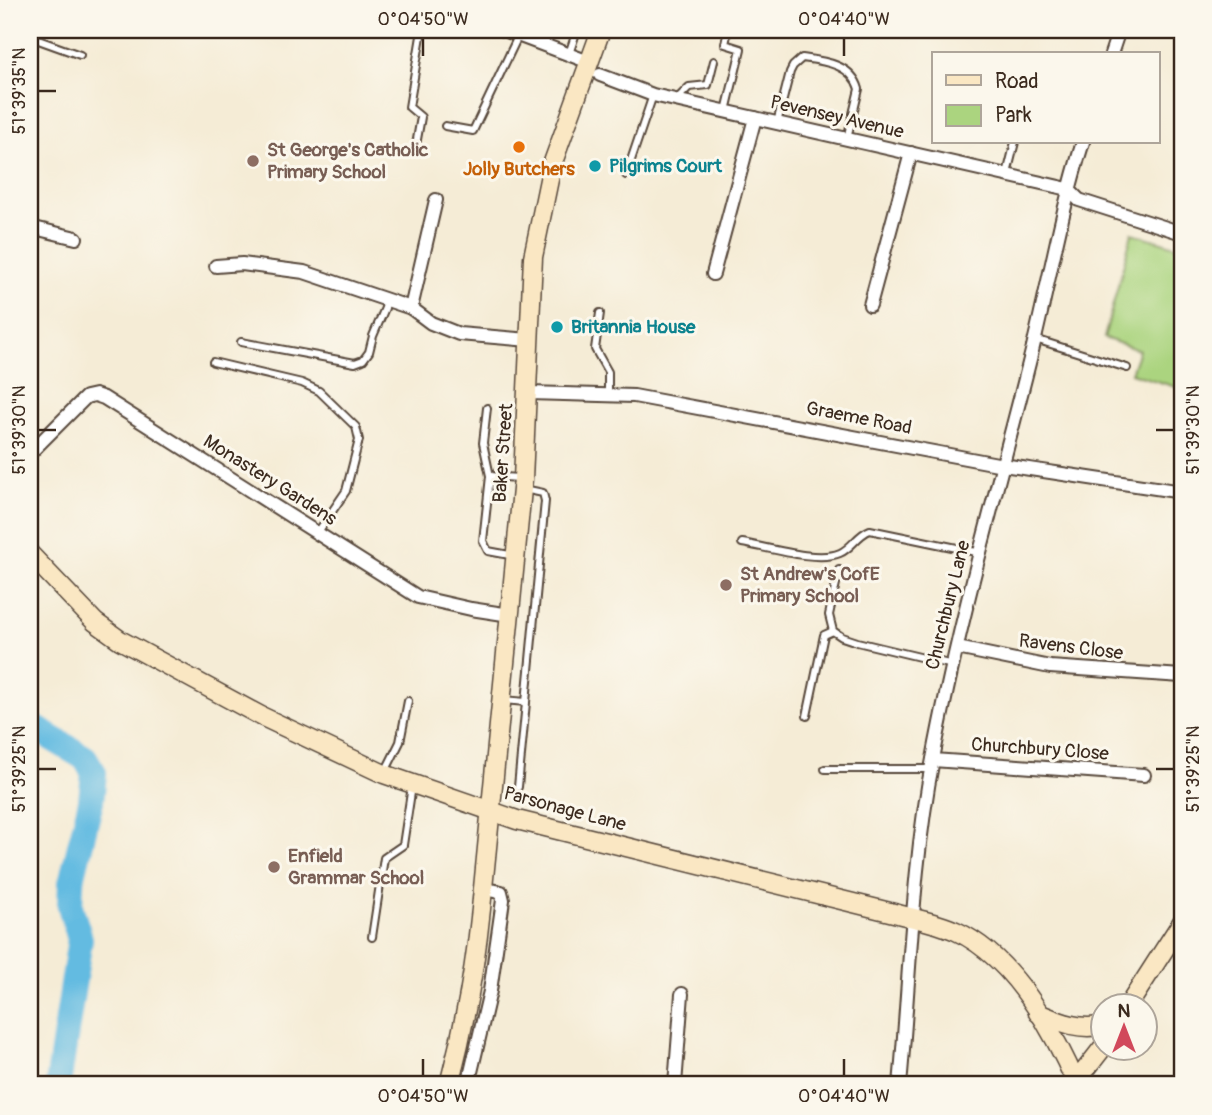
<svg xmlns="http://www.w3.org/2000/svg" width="1212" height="1115" font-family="Pangolin,sans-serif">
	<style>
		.green { fill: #abd47f; stroke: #737f4e; stroke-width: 2 }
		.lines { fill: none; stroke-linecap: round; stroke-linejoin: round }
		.river { stroke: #64bbe1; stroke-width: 26 }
		.lane-casing { stroke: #57473a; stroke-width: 10 }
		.street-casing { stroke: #57473a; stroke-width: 16 }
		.secondary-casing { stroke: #57473a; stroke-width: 21 }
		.lane { stroke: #fff; stroke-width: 6 }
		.street { stroke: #fff; stroke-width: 12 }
		.secondary { stroke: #fae7c3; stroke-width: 18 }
		.ticks { fill: none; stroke: #3b2a1e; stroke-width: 2.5 }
		.food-dot { fill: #e8710a; stroke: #fbf7ec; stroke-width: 2.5 }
		.education-dot { fill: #8d6e63; stroke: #fbf7ec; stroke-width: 2.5 }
		.culture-dot { fill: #0f9aa8; stroke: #fbf7ec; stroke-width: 2.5 }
		.labels { text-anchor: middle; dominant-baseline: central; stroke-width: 6; stroke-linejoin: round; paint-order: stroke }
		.street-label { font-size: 19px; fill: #3b2a1e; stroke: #fbf7ec }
		.education-label { font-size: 19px; font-weight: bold; fill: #785e54; stroke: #fbf7ec; text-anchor: start }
		.culture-label { font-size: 19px; font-weight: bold; fill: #0d838f; stroke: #fbf7ec; text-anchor: start }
		.food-label { font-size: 19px; font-weight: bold; fill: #c56008; stroke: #fbf7ec }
		.neatline { fill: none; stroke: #3b2a1e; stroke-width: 2.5 }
		.ticks-label { font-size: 18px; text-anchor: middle; fill: #3b2a1e }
	</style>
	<rect width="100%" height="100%" fill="#fbf7ec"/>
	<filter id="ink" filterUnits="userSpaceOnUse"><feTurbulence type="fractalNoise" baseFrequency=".0143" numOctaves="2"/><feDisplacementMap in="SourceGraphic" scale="14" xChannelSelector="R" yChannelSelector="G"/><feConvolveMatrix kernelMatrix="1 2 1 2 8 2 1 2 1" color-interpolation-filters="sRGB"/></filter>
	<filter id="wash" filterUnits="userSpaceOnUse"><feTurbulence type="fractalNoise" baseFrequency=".00686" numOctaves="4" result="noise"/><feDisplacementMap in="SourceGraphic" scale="28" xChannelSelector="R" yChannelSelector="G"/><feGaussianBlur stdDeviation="1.57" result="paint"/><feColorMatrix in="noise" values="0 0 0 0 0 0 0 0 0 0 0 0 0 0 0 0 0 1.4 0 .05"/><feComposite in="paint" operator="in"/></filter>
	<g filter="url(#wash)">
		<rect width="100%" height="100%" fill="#f5ecd6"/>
		<!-- green -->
		<path class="green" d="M1132 233 1182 248V389L1131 373 1139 350 1104 338Z"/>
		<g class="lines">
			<!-- river -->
			<path class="river" d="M30 725 85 758 94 773 91 801 71 883 70 906 80 939 58 1085"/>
		</g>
	</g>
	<g filter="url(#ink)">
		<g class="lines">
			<!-- lane casing -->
			<g class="lane-casing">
				<g id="lane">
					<path d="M30 37 80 55"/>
					<path d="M569 54 577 30"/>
					<path d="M676 100 689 87 708 85 714 61"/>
					<path d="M726 111 741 49 725 44 728 30"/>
					<path d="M777 123 790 72 793 66 802 58C824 61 852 64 859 89L847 139"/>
					<path d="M445 126 473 131 521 30"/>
					<path d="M416 145 421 117 409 107 422 30"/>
					<path d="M1007 174 1015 142"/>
					<path d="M626 175 653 95"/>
					<path d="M600 313 595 349 608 372V394"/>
					<path d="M1035 339 1127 368"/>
					<path d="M241 342 355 363 363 360 369 352 373 336 385 308 386 299"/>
					<path d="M213 362 302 383 319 391 356 427 359 440 346 491 318 532"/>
					<path d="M487 408 483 443 490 476 483 541 488 551 515 556"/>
					<path d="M490 476 519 478"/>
					<path d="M742 543C766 547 818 563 840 553 852 548 857 535 870 530L981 553"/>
					<path d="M839 570 829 615 833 631 842 637 857 642 953 665"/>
					<path d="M503 700 526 702"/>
					<path d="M807 716 824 635 833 631"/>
					<path d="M825 769H931"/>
					<path d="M385 772 400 742 408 701"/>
					<path d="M518 787 545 501 543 493 524 489"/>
					<path d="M372 937 384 858 403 845 412 786"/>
				</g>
			</g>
			<!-- street casing -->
			<g class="street-casing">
				<g id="street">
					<path d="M504 30 589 62"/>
					<path d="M1111 54 1119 30"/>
					<path d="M600 75 653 95 1068 189 1079 200 1182 233"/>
					<path d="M30 227 76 238"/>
					<path d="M216 266 242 264 304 272 411 308 431 323 459 334 529 340"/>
					<path d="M713 274 755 118"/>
					<path d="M870 305 911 153"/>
					<path d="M411 308 436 200"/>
					<path d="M529 393 634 396 1003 465 1182 492"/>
					<path d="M30 453 86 397 95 395 104 398 418 597 471 609 510 615"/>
					<path d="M957 648 1050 667 1182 676"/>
					<path d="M933 760 1144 775"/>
					<path d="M468 1085 490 991 503 900 501 892 483 889"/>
					<path d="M675 1085 682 994"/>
					<path d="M900 1085C910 977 912 866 933 759 958 625 996 494 1029 363 1048 289 1060 214 1083 142"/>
				</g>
			</g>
			<!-- secondary casing -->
			<g class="secondary-casing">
				<g id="secondary">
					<path d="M30 554 95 622 120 640 261 716 384 774 517 820 898 914C917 919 938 923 956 931 1013 957 1053 1030 1077 1085"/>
					<path d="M1128 1006 1182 922"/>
					<path d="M1038 1013C1060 1022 1079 1031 1104 1025"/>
					<path d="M1076 1082 1104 1046"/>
					<path d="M449 1085C464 1027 475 969 481 909L523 479 533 257 552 165 601 30"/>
				</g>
			</g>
			<!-- lane -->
			<use href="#lane" class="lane"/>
			<!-- street -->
			<use href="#street" class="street"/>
			<!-- secondary -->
			<use href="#secondary" class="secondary"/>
		</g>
	</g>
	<!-- ticks -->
	<path class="ticks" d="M423 38V56M844 38V56M38 91H56M38 430H56M1156 430H1174M38 769H56M1156 769H1174M423 1059V1076M844 1059V1076"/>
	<!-- markers -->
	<circle class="food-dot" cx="519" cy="147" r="7"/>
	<g class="education-dot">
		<circle cx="253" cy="161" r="7"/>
		<circle cx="726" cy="585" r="7"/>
		<circle cx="274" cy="867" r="7"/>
	</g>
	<g class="culture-dot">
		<circle cx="595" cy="166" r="7"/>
		<circle cx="557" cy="327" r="7"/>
	</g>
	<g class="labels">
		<!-- street labels -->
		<g class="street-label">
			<text transform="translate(837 117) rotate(13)">Pevensey Avenue</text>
			<text transform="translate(859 418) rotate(11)">Graeme Road</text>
			<text transform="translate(503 453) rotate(-86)">Baker Street</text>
			<text transform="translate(270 480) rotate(32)">Monastery Gardens</text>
			<text transform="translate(948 605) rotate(-76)">Churchbury Lane</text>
			<text transform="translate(1071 647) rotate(7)">Ravens Close</text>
			<text transform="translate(1040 749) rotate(4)">Churchbury Close</text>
			<text transform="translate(565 809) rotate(15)">Parsonage Lane</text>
		</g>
		<!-- education labels -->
		<g class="education-label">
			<text x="267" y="150">St George's Catholic<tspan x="267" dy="22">Primary School</tspan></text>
			<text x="740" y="574">St Andrew's CofE<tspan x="740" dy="22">Primary School</tspan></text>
			<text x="288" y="856">Enfield<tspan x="288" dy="22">Grammar School</tspan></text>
		</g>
		<!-- culture labels -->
		<g class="culture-label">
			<text x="609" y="166">Pilgrims Court</text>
			<text x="571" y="327">Britannia House</text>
		</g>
		<!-- food labels -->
		<g class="food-label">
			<text x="519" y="169">Jolly Butchers</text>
		</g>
	</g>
	<!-- margin -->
	<rect width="1212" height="1115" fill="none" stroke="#fbf7ec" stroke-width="77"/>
	<!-- legend -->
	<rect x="932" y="52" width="228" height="91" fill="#fbf7ec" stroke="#aea59a" stroke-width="2"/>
	<rect x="946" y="75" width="35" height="10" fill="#fae7c3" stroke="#aea59a" stroke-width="2"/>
	<text x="995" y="88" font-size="21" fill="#3b2a1e">Road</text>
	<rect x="946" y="105" width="35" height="21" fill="#abd47f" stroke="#aea59a" stroke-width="2"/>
	<text x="995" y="122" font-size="21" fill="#3b2a1e">Park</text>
	<!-- north arrow -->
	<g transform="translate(1124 1027)"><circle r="33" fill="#fbf7ec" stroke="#aea59a" stroke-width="2"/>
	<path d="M0-5L12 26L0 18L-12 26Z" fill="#d1495b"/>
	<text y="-10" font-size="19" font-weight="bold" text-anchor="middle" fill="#3b2a1e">N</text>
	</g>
	<rect x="38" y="38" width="1136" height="1038" class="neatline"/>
	<g class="ticks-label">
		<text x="423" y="25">0°04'50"W</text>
		<text x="844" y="25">0°04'40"W</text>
		<text transform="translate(19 91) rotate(-90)" y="6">51°39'35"N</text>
		<text transform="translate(19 430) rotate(-90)" y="6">51°39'30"N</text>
		<text transform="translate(1193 430) rotate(-90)" y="6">51°39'30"N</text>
		<text transform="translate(19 769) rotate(-90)" y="6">51°39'25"N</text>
		<text transform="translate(1193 769) rotate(-90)" y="6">51°39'25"N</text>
		<text x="423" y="1102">0°04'50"W</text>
		<text x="844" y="1102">0°04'40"W</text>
	</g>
</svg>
